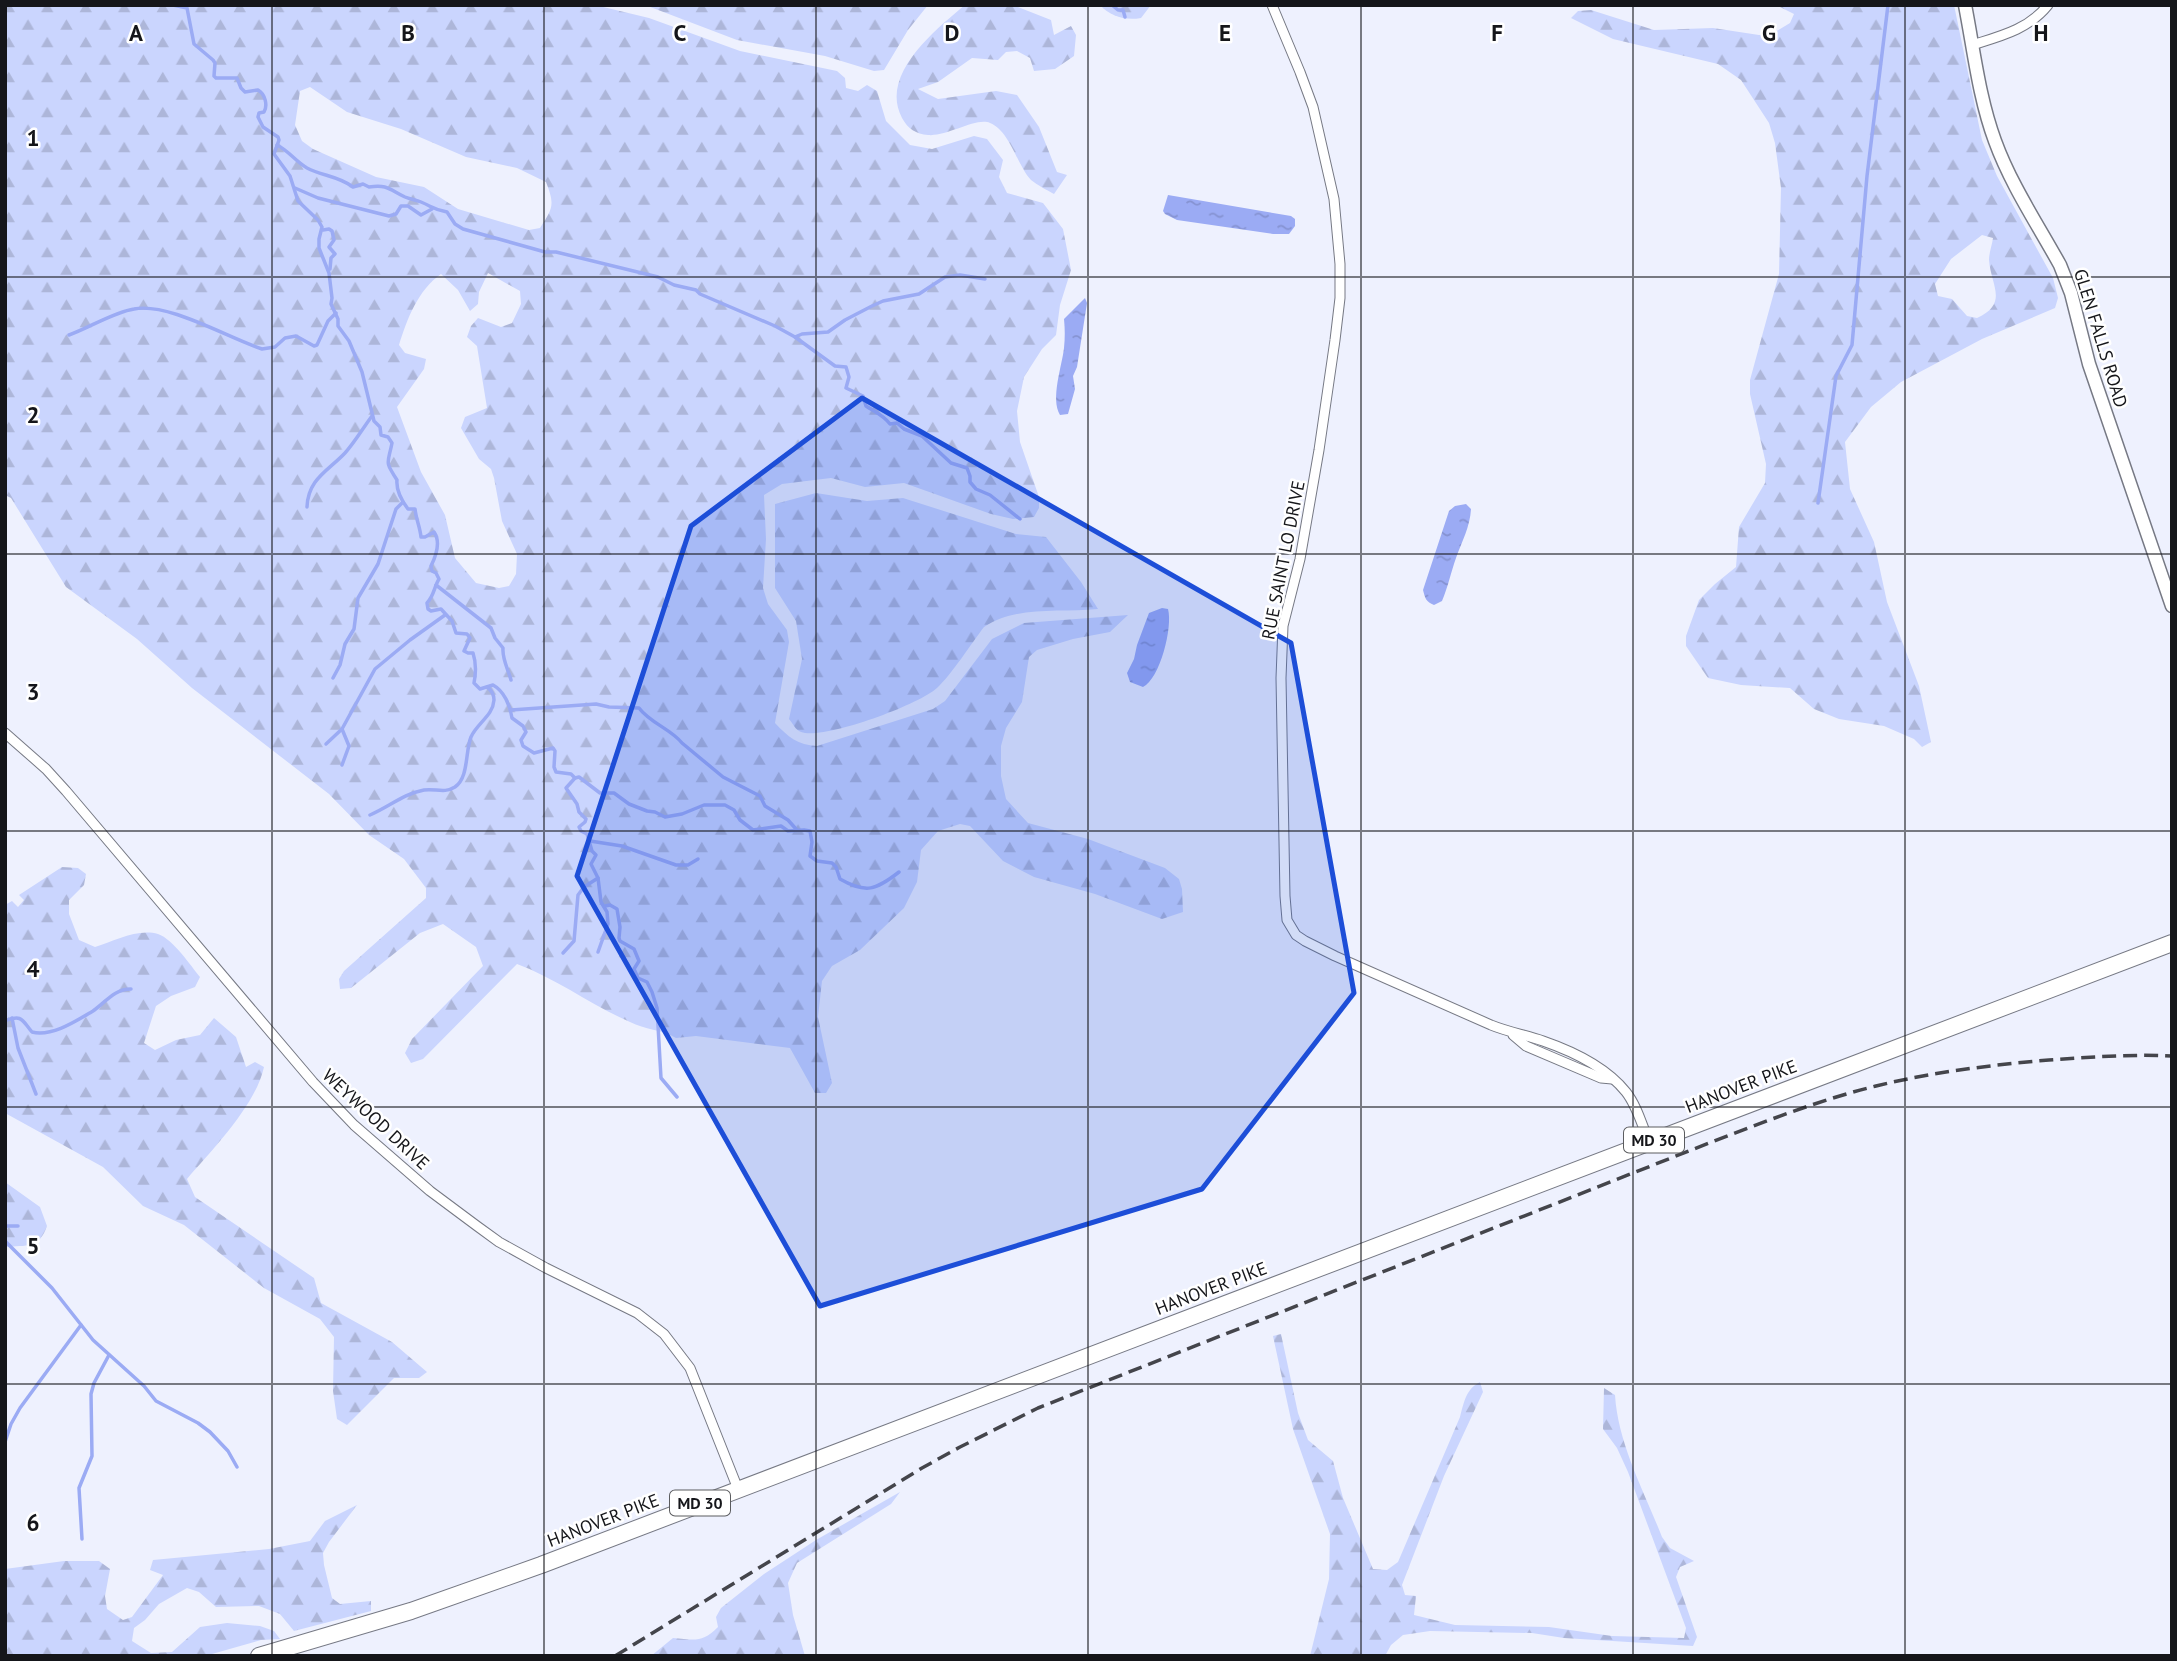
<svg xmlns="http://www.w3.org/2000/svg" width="2177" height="1661" font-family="'PT Sans',sans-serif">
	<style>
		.forest { fill: url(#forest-firs); fill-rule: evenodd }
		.water { fill: url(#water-ripples) }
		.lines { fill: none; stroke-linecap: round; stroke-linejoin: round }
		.stream { stroke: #9babf4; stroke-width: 3.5 }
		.street-casing { stroke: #767984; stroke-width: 11 }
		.secondary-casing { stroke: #767984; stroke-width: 15 }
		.highway-casing { stroke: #767984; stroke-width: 18 }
		.street { stroke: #fff; stroke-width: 9 }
		.secondary { stroke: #fff; stroke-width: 12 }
		.highway { stroke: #fff; stroke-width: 16 }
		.rail { stroke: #44454b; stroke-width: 3.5; stroke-dasharray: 14 7; stroke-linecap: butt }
		.marked { fill: #1d4ed8; fill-opacity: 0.2; stroke: #1d4ed8; stroke-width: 5; stroke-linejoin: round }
		.grid { fill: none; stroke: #15161a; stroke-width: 2; stroke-opacity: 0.55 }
		.labels { text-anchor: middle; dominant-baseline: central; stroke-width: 5; stroke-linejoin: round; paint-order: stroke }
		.shield { fill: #fff; stroke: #5b5c5f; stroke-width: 2 }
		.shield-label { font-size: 16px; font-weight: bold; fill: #15161a }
		.street-label { font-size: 18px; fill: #15161a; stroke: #fff }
		.grid-label { font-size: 23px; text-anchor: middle; font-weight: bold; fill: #15161a; stroke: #fff; stroke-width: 5; stroke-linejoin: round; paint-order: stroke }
	</style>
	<defs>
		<pattern id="forest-firs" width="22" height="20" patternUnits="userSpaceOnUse" patternTransform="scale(1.75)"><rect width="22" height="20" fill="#cad5fe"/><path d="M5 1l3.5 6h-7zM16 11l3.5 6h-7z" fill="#adb6d9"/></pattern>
		<pattern id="water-ripples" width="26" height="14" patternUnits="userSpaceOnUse" patternTransform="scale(1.75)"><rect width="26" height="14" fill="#9babf4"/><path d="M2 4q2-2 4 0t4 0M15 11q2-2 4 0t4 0" fill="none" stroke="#8592d1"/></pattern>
	</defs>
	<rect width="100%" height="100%" fill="#eef1fe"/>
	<!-- forest -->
	<g class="forest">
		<path d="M5 5H595L649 18 740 51 837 71 845 78 846 88 858 91 867 85 877 91 886 121 910 145 932 149 974 136 987 139 1003 160 999 177 1007 193 1043 203 1063 229 1071 270 1060 305 1056 335 1042 349 1024 377 1017 411 1020 442 1039 497V508L1034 517 1013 519 991 514 904 483 865 487 831 478 782 484 764 495 766 539 763 588 768 604 787 630 789 642 775 723C788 737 798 745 817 746L933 709 945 701 992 639 1024 623 1128 615 1110 632 1073 639 1037 650 1029 657 1022 702 1006 728 1001 746V776L1006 799 1028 823 1088 839 1165 868 1179 879 1182 889 1183 912 1162 919 1095 894 1034 877 1003 861 970 826 960 824 938 831 921 850 917 882 904 908 860 950 832 966 822 981 818 1017 832 1083 826 1093H815L790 1048 696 1036 676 1038C661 1029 645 1030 630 1022 591 1005 557 979 517 964L423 1059 411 1063 405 1053 412 1039 483 966 476 947 443 924 420 933 351 988 340 989 339 979 344 971 426 898V888L404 859 369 835 329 794 192 688 137 639 66 587 11 498 5 495ZM310 87 347 112 401 129 466 157 517 168 546 182C555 205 553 208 540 228L529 230 458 209 424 187 376 177 313 149 302 141 295 125 300 91ZM488 273 520 291 521 304 512 323 501 327 478 318 471 326 467 337 477 346 487 408 465 417 461 428 479 459 491 469 494 478 502 521 517 554 516 574 509 586 499 588 476 583 455 558 445 515 421 472 397 407 424 369 426 359 405 353 399 345C407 319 418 290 441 274L458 290 470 311 478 304 479 292Z"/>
		<path d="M645 5H928L908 30 884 70 874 71 825 56 737 40Z"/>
		<path d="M965 5H1013L1051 20 1054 35 1071 26 1076 35 1074 56 1055 69 1034 71 1030 58 1017 51 1006 52 998 60 972 58 938 82 918 89 938 99 996 91 1017 95 1039 127 1057 172 1067 175 1054 194C1047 190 1037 185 1031 180 1017 165 1010 131 990 123 976 117 947 137 928 135 916 134 908 129 902 118 879 75 935 30 965 5Z"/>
		<path d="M1100 5H1151L1141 18C1125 21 1110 16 1100 5Z"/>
		<path d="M1776 5H1954L1982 140 1997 176 2053 278 2058 298 2055 308 1982 339 1901 382 1871 407 1845 442 1850 489 1874 542 1887 602 1919 686 1931 742 1922 747 1914 739 1884 726 1839 719 1814 709 1790 688 1741 685 1708 678 1686 646V636L1699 600 1715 584 1736 567 1739 527 1765 483 1766 464 1750 394V380L1779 274 1781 188 1775 143 1769 123 1741 80 1718 64 1613 39 1571 18 1578 11 1591 10 1654 30 1713 28 1759 35 1772 34 1790 23 1794 14ZM1982 235 1993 238C1992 245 1989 253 1989 260 1991 286 2009 303 1977 318L1967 316 1952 299 1938 296 1935 284 1951 259Z"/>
		<path d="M816 493 867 501 903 498 1016 534 1046 537 1081 582 1098 609C1060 613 1018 605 984 627 971 644 952 674 937 688 918 705 831 737 805 733 796 732 794 725 789 719L802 659 796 621 775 588V504Z"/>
		<path d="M62 867 78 868 86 874 84 885 69 900V914L79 940 95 947C114 941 138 928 158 934 173 939 191 966 200 977L195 987 171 996 156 1006 144 1043 155 1050 176 1040 200 1035 214 1018 236 1037 246 1067 255 1062 264 1067C256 1105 212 1150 187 1179L195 1197 314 1278 321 1303 392 1342 427 1372 419 1378H394L347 1425 337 1419 333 1391 334 1337 320 1319 264 1288 184 1225 143 1206 103 1167 5 1113V905L12 901 18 907 24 900 19 895Z"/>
		<path d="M5 1182 40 1207 47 1226C39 1249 27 1245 5 1247Z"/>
		<path d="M1281 1334 1298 1413 1308 1440 1333 1461 1343 1498 1373 1569 1387 1570 1398 1562 1460 1417C1464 1402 1466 1389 1480 1382L1483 1392 1444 1476 1402 1585 1405 1595 1416 1596 1414 1615 1455 1625 1549 1627 1612 1636 1684 1638 1686 1628 1628 1472 1617 1448 1603 1429 1604 1388 1615 1395C1618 1444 1644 1491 1662 1537L1670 1548 1694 1561 1680 1567 1676 1577 1697 1637 1693 1646 1564 1638 1532 1633 1430 1631 1403 1635 1391 1645 1385 1656H1310L1329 1579 1330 1534 1293 1429 1273 1336Z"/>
		<path d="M900 1492 891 1504 797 1563 788 1583 793 1615 805 1656H651L673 1638C695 1640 702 1643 718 1627L716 1617 721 1608 764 1574 816 1540Z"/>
		<path d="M357 1505 329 1542 323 1553 324 1565 332 1598 340 1604 371 1601V1611L294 1631 280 1614 259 1606 216 1607 199 1592 187 1588 159 1604 145 1620 134 1628 132 1641 151 1653 172 1652 200 1627 227 1623 260 1626 274 1631 280 1639 261 1640 205 1656H5V1569L64 1561H99L110 1569 105 1596 107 1609 123 1620 132 1617 163 1575 150 1570 153 1560 269 1549 310 1541 325 1521Z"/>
	</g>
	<!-- water -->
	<g class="water">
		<path d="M1168 195 1291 216 1295 219V226L1289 234H1273L1177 220 1165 214 1163 211Z"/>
		<path d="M1085 298 1087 303 1077 367 1073 376 1075 389 1068 414 1060 415C1050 399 1062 366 1064 348 1065 338 1065 329 1064 319Z"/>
		<path d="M1466 504 1471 509C1470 527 1462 541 1456 558 1451 572 1448 587 1442 601L1434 605C1426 602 1425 598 1423 590L1449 511 1455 506Z"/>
		<path d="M1162 608 1168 609C1173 627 1160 679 1143 687L1130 682 1127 673 1134 659 1137 645 1149 613Z"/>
	</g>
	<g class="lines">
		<!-- stream -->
		<g class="stream">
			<path d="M173 5 187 8 194 44 213 60 215 63 214 76 216 78H237L241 88 245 92 258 90C265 94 268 105 264 112L259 113 258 117 263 127 278 137 279 140 274 154 290 176 298 201 318 220 322 227 319 239V248L329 273 332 298 331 304 338 319V326L349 341 362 372 374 421 380 427 381 435 388 437 392 443C388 464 384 460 397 480 396 490 402 501 408 509H415C416 519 420 527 421 537H425L434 532C441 542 436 556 431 566L432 571 436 573 439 579C434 587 434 596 427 603L428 609 431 611 441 609 452 621 456 633 467 634 470 638 464 651 468 653H473C476 662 476 673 474 683L480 689 493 685C504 691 510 705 512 718L523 726 526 732 521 740 523 746 534 753 553 748 555 751 554 767 556 772 571 774 575 778 579 777 600 793H614L629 804 647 811 655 812 665 817 682 814 704 805H725L734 810 740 820 753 830 781 826 788 831 804 830 810 831 812 842 810 856 817 861 832 863 836 867 840 879C866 894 876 890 899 872"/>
			<path d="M1112 5 1118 10H1123L1125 17"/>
			<path d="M277 145C289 151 295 161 307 168 322 176 339 176 353 187L363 184 369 187C388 184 390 190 405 197 410 199 416 200 421 202 433 207 432 209 447 212L455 224 463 229 545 252H556L658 277 674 285 696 290 700 294 775 326 795 337 835 366 846 367 849 377 846 388 863 396 866 406C875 412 883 415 890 424L897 423 904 429 922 436 951 463 967 468 970 476V482L976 489 990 495 1020 519"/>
			<path d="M295 188 318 198 389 216 396 214 401 206H408L421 215 432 209"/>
			<path d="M323 230 329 229 332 231 334 240 329 247 335 254 331 258 330 269"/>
			<path d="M69 335C89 328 114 312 134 309 168 302 228 338 262 349L275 347 285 338 296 336 314 346 317 345 328 321 336 313"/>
			<path d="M795 337 802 334 828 332 845 320 872 306 883 301 919 294 945 277 960 275 985 279"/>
			<path d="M1818 503 1836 376 1852 345 1867 176 1888 5"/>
			<path d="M307 507C308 479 328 471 345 453 355 442 363 428 372 416"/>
			<path d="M436 585 491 628 495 638 503 648C502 659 508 669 511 680"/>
			<path d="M333 678 340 665 345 644 354 629 358 598 378 564 396 509 403 502"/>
			<path d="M511 710 596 704 609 707 639 708C650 723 671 729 682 743L723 777 760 796 765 806 788 820 796 829"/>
			<path d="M326 744 342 729 375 669 410 640 445 615"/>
			<path d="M342 765 349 746 342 729"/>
			<path d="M575 778 566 788 577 804 579 812 586 819 585 822 579 827 581 831 587 834 592 851 596 855 591 864 598 878 601 902 607 912 608 924 598 952"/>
			<path d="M370 815C389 807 403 794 424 790 435 788 444 794 455 787 469 777 465 752 471 737 477 723 493 716 494 700 494 694 491 690 487 687"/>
			<path d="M590 841 622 846 676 865H688L698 859"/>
			<path d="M605 906 610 905 617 909 620 927 619 938 620 941 634 949 639 961 634 969 638 978 647 982 652 992 657 1008 661 1078 677 1097"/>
			<path d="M563 953 574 941 578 895 584 887 598 878"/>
			<path d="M12 1018 18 1048 36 1094"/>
			<path d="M5 1021C22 1014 22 1020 32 1032 52 1037 76 1021 93 1011 106 1002 114 989 131 989"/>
			<path d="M5 1226H18"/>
			<path d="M5 1241 52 1288 93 1340 144 1386 156 1401 198 1423 210 1432 228 1451 237 1467"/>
			<path d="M5 1442 11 1424 20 1408 81 1325"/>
			<path d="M82 1539 79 1488 92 1456 91 1394 94 1383 109 1355"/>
		</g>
		<!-- street casing -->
		<g class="street-casing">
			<g id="street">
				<path d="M1272 5 1300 72 1313 107 1334 199 1340 264V298L1335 340 1319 450 1300 559 1283 626 1281 678 1285 896 1287 920 1296 935 1305 941 1335 956 1491 1025C1508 1032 1526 1035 1543 1041 1572 1051 1606 1067 1626 1092 1637 1106 1642 1125 1649 1142"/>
				<path d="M1972 45C2001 36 2029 29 2048 5"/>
				<path d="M5 733 46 769 66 791 313 1082 354 1125 430 1191 477 1226 499 1242 546 1268 637 1313 664 1334 690 1368 738 1489"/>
				<path d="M1513 1035 1526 1046 1601 1078 1612 1079"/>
			</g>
		</g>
		<!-- secondary casing -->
		<g class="secondary-casing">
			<path id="secondary" d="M1965 5C1974 51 1979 98 1995 141 2011 185 2038 225 2060 265L2071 293 2089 364 2172 606"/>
		</g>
		<!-- highway casing -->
		<g class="highway-casing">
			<path id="highway" d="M259 1656 411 1611 541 1565 2172 943"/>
		</g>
		<!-- street -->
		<use href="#street" class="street"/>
		<!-- secondary -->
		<use href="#secondary" class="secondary"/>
		<!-- highway -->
		<use href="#highway" class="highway"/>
		<!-- rail -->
		<path class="rail" d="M615 1656 922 1468 960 1447 1038 1408 1709 1143C1764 1122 1819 1100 1876 1086 1933 1072 1991 1065 2049 1060 2090 1057 2131 1054 2172 1056"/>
	</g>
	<!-- marked area -->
	<path class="marked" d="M862 398 1291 643 1354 993 1202 1189 820 1306 577 876 691 526Z"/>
	<!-- grid -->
	<path class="grid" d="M272 5V1656M544 5V1656M816 5V1656M1088 5V1656M1361 5V1656M1633 5V1656M1905 5V1656M5 277H2172M5 554H2172M5 831H2172M5 1107H2172M5 1384H2172"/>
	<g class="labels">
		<!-- shield labels -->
		<g class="shield">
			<rect x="1624" y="1127.5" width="60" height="25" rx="5"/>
			<rect x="670" y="1490.5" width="60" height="25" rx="5"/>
		</g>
		<g class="shield-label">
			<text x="1654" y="1140">MD 30</text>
			<text x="700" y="1503">MD 30</text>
		</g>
		<!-- street labels -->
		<g class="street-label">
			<text transform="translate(2101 338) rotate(73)">GLEN FALLS ROAD</text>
			<text transform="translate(1283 560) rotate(-79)">RUE SAINT LO DRIVE</text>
			<text transform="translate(1741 1086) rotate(-21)">HANOVER PIKE</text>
			<text transform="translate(376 1119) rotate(43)">WEYWOOD DRIVE</text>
			<text transform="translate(1211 1288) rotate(-21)">HANOVER PIKE</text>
			<text transform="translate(603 1520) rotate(-21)">HANOVER PIKE</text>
		</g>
	</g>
	<g class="grid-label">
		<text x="136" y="41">A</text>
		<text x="408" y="41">B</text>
		<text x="680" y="41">C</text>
		<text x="952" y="41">D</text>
		<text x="1225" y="41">E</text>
		<text x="1497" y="41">F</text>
		<text x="1769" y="41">G</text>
		<text x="2041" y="41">H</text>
		<text x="33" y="146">1</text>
		<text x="33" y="423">2</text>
		<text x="33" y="700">3</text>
		<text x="33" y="977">4</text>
		<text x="33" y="1254">5</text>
		<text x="33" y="1531">6</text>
	</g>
	<!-- border -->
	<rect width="2177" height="1661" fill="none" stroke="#15161a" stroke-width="14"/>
</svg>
